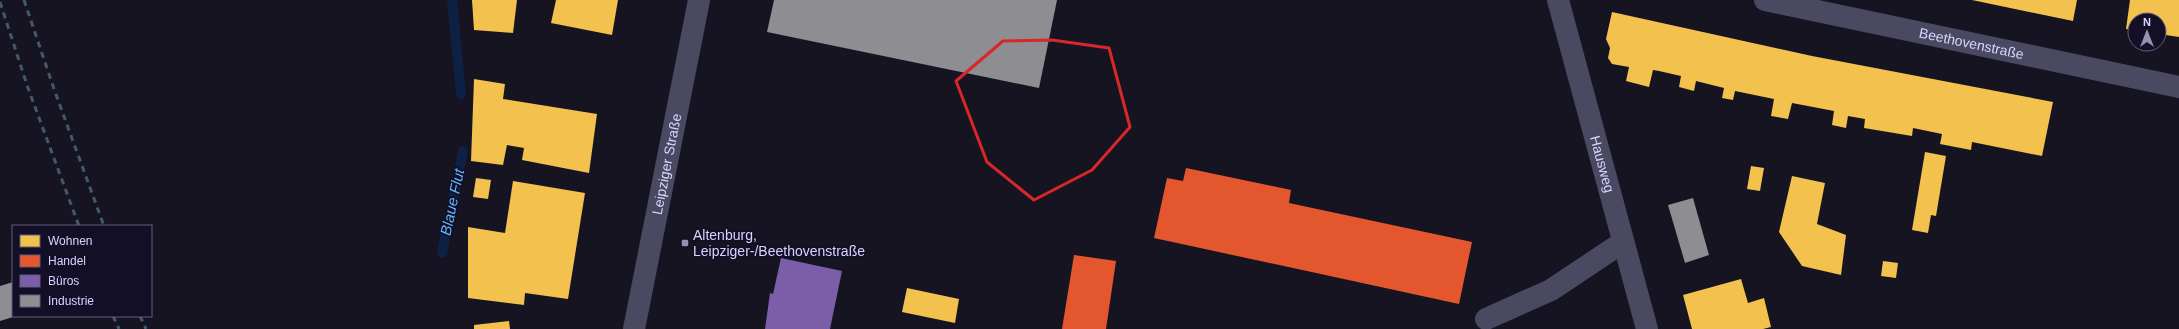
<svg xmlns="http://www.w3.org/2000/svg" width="2179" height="329" font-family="Helvetica,sans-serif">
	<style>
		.homes { fill: #f2c14e }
		.shops { fill: #e4572e }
		.offices { fill: #7b5ea7 }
		.industry { fill: #8d8d92 }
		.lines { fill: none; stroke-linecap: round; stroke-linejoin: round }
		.stream { stroke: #0d2144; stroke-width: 10 }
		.minor { stroke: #4a4962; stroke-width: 22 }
		.rail { stroke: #43596b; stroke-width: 3; stroke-dasharray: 6 5; stroke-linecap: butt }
		.marked { fill: none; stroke: #d62828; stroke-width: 3; stroke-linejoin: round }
		.poi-dot { fill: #9591b1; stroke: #130f26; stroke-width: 1.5 }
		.labels { text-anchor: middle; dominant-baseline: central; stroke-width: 4; stroke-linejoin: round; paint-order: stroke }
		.street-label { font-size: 14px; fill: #d9d4ff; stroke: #130f26 }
		.poi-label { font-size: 14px; fill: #d9d4ff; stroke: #130f26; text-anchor: start }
		.water-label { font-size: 15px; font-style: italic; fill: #62b6ff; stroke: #130f26 }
	</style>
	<rect width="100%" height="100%" fill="#161421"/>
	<!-- homes -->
	<g class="homes">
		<path d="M472 0H517L513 33 474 30Z"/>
		<path d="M556 0H618L612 35 551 23Z"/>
		<path d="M1972 0H2077L2073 21Z"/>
		<path d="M2130 0H2179V37L2159 34V20H2135V30L2126 29Z"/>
		<path d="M1612 12 1812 56 2053 102 2042 156 1972 142 1971 150 1940 144 1942 134 1913 128 1912 136 1864 128 1865 119 1848 116 1846 128 1832 125 1834 111 1792 103 1788 119 1771 116 1774 99 1735 91 1733 100 1722 98 1724 88 1696 81 1694 91 1679 87 1681 76 1659 71 1653 70 1649 87 1626 81 1629 67 1612 64 1608 58 1610 48 1606 39Z"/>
		<path d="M474 79 505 84 503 99 597 114 589 173 522 160 524 148 507 145 503 165 471 161Z"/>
		<path d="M1925 152 1946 156 1936 216 1931 215 1928 233 1912 230Z"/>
		<path d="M1751 166 1764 168 1760 191 1747 189Z"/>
		<path d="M1792 176 1825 183 1817 224 1846 235 1841 275 1802 266 1779 232Z"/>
		<path d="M476 178 491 180 488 199 473 197Z"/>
		<path d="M513 181 585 193 568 299 525 293 524 305 468 298V227L505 233Z"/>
		<path d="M1883 261 1898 263 1896 278 1881 276Z"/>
		<path d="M1741 279 1748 303 1764 298 1771 327 1763 329H1692L1683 295Z"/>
		<path d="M907 288 959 299 955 323 902 312Z"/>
		<path d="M509 321 510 329H474V325Z"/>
	</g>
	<!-- shops -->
	<g class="shops">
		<path d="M1186 168 1291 190 1289 203 1472 242 1459 304 1154 238 1167 178 1183 181Z"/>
		<path d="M1074 255 1116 261 1106 329H1062Z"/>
	</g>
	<!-- offices -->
	<path class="offices" d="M781 258 842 271 830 329H765L770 293 773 294Z"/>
	<!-- industry -->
	<g class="industry">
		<path d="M774 0H1057L1039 88 767 32Z"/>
		<path d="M1693 198 1709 255 1685 263 1668 205Z"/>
		<path d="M13 282V317L0 321V286Z"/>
	</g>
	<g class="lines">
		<!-- stream -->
		<g class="stream">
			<path d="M452 0 461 94"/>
			<path d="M442 253 463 151"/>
		</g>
		<!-- minor -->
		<g class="minor">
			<path id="s1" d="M1558 0 1647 329"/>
			<path id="s2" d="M1765 0 2179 87"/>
			<path d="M1486 319 1551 290 1623 242"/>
			<path id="s3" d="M634 329 699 0"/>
		</g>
		<!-- rail -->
		<g class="rail">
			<path d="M24 0 54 89 104 226"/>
			<path d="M0 2 28 88 79 226"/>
			<path d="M113 316 119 329"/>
			<path d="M140 316 146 329"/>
		</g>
	</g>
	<!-- marked area -->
	<path class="marked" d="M1052 40 1109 48 1130 127 1092 170 1034 200 987 162 956 81 1003 41Z"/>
	<!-- markers -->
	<rect class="poi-dot" x="681" y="239" width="8" height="8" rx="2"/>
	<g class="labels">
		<!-- street labels -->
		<g class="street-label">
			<text stroke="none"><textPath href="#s2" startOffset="211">Beethovenstraße</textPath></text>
			<text stroke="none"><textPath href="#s3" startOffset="168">Leipziger Straße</textPath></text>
			<text stroke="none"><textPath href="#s1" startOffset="170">Hausweg</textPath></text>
		</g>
		<!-- poi labels -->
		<g class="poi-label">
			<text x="693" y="235">Altenburg,<tspan x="693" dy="16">Leipziger-/Beethovenstraße</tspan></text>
		</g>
		<!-- water labels -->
		<g class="water-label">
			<text transform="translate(452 202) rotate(-78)">Blaue Flut</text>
		</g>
	</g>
	<!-- legend -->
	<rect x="12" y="225" width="140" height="92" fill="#130f26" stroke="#625e7d"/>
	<rect x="20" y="235" width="20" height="12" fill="#f2c14e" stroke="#625e7d"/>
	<text x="48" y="245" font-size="12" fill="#d9d4ff">Wohnen</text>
	<rect x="20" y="255" width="20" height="12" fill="#e4572e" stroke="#625e7d"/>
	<text x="48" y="265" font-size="12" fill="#d9d4ff">Handel</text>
	<rect x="20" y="275" width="20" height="12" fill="#7b5ea7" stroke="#625e7d"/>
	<text x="48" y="285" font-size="12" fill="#d9d4ff">Büros</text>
	<rect x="20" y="295" width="20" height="12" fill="#8d8d92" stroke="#625e7d"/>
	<text x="48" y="305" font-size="12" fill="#d9d4ff">Industrie</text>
	<!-- north arrow -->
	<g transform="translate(2147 32)"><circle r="19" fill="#130f26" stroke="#625e7d"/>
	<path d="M0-3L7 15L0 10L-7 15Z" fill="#9591b1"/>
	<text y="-6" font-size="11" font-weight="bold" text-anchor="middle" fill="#d9d4ff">N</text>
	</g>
</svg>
